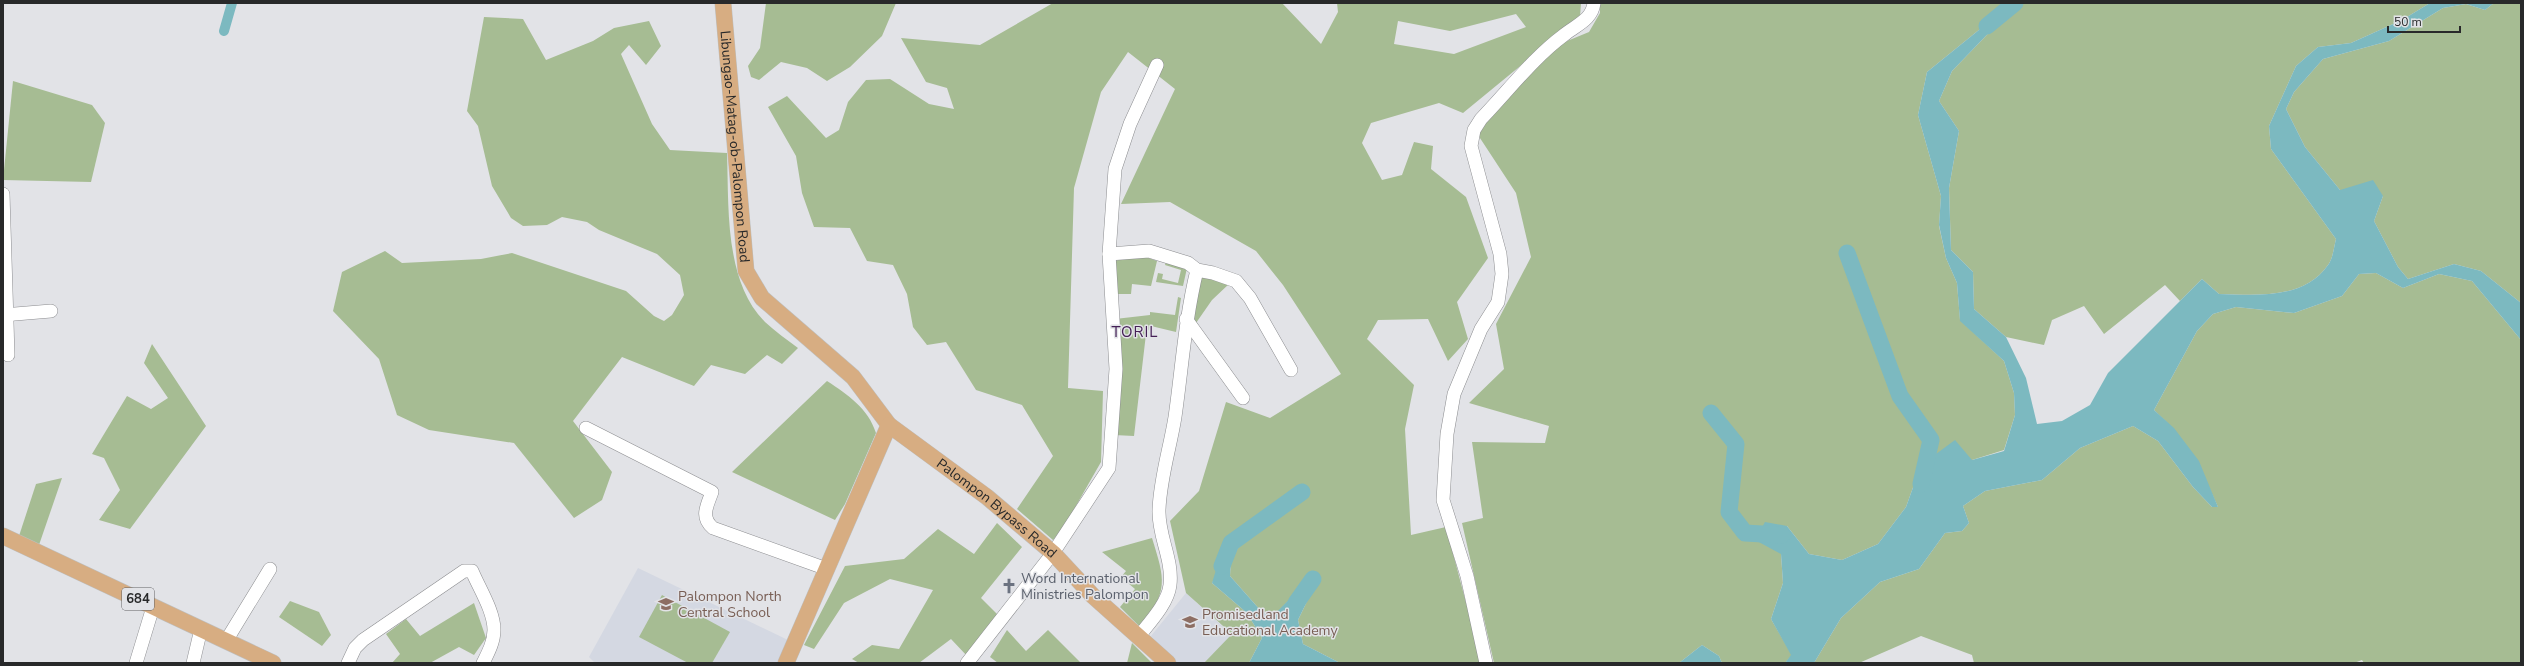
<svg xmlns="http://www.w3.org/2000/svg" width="2524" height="666" font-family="'Nunito Sans',sans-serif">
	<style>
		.built { fill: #d4d8e2 }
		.green { fill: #a6bc93; fill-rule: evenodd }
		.water { fill: #7cb9c0 }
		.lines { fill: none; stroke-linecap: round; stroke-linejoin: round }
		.canal { stroke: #7cb9c0; stroke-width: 10 }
		.river { stroke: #7cb9c0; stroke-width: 17 }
		.minor-casing { stroke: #8c8d90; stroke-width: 14 }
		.major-casing { stroke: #bebfbf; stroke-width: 17 }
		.minor { stroke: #fff; stroke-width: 13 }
		.major { stroke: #d7ad82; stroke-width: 16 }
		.labels { text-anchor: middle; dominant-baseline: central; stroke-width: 3; stroke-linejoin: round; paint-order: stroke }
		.shield { fill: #e2e3e7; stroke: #606163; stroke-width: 1 }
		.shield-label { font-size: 13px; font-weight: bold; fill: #28292a }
		.street-label { font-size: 14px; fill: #28292a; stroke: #e2e3e7 }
		.worship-label { font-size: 14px; fill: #5b616d; stroke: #e2e3e7; text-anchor: start }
		.education-label { font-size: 14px; fill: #785e54; stroke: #e2e3e7; text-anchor: start }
		.neighbourhood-label { font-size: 15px; letter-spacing: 1px; fill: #452056; stroke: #e2e3e7 }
	</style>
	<rect width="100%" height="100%" fill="#e2e3e7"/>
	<!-- built -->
	<g class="built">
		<path d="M638 568 788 640 778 663H595L589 657Z"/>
		<path d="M1186 593 1232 635 1204 663H1176L1151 636Z"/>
	</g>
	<!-- green -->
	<g class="green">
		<path d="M766 3H896L882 36 850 67 827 81 807 68 781 62 759 80 751 77 748 66 760 48Z"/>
		<path d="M1053 3H1282L1321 44 1338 12 1337 3H1581L1580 17 1463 113 1439 103 1371 123 1362 143 1382 180 1402 175 1414 142 1433 146 1431 169 1466 197 1488 258 1457 302 1468 339 1448 361 1428 319 1378 320 1367 339 1414 385 1405 429 1411 535 1446 527 1482 663H1340L1303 644 1298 620 1314 587 1307 581 1274 616 1261 611 1230 576 1231 557 1247 537 1242 531 1212 583 1247 613 1262 638 1249 663H1204L1232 634 1186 593 1170 521 1199 491 1226 402 1270 418 1341 374 1283 285 1256 251 1170 202 1121 204 1175 89 1128 52 1101 92 1074 188 1068 388 1103 391 1101 462 1065 525 1053 540 1017 509 1053 456 1022 405 976 390 946 342 927 345 913 327 907 294 893 265 867 261 850 228 814 227 802 193 796 156 768 107 787 96 826 138 839 130 848 102 866 80 890 79 929 104 954 109 947 88 926 82 901 38 980 45ZM1516 14 1526 27 1454 54 1394 44 1398 21 1450 31Z"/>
		<path d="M1600 3H2430L2402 20 2351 43 2318 47 2296 66 2269 126 2271 149 2336 239C2334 246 2333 259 2328 265 2304 300 2255 295 2219 294L2202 279 2180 301 2165 285 2104 334 2084 306 2052 320 2044 345 2006 337 1974 309 1973 272 1951 250 1949 188 1959 131 1939 101 1952 71 2006 15V8L1927 72 1918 115 1941 196 1939 226 1946 258 1957 283 1960 320 2004 361 2014 393 2015 415 2004 450 1972 460 1921 465 1906 507 1878 544 1842 560 1809 554 1787 526 1781 554 1783 583 1771 619 1792 655 1785 663H1722L1719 656 1702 645 1679 663H1494L1462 523 1483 518 1472 442 1545 443 1549 426 1469 403 1504 369 1496 324 1531 257 1516 193 1478 135 1503 99 1555 46 1589 32 1600 13Z"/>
		<path d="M2494 3H2521V303L2481 271 2454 264 2408 279 2398 267 2374 221 2383 196 2340 190 2305 147 2286 109 2294 92 2323 59 2389 41 2443 8 2466 4 2485 10Z"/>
		<path d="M484 17 523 19 546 60 593 41 614 28 649 21 661 46 646 65 629 45 621 54 652 124 670 150 727 153C729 206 724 281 765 322 775 331 787 340 798 348L782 364 767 355 745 374 711 365 694 386 622 357 573 421 612 472 602 500 574 518 514 443 429 430 397 415 379 359 333 311 342 272 385 251 402 263 481 259 512 253 626 291 654 316 664 321 672 315 684 295 680 275 657 254 599 230 587 222 562 217 547 225 523 226 511 218 492 186 478 126 467 111Z"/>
		<path d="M13 81 92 105 105 123 91 182 3 180Z"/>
		<path d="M1143 256 1157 261 1151 286 1132 284 1131 294H1113V261Z"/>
		<path d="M1166 262 1187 268 1183 286 1156 282 1158 273 1163 274 1162 279 1178 283 1181 270 1165 265Z"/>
		<path d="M2376 273 2403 288 2439 274 2472 281 2521 340V663H2364L2362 660 2354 663H1974L1972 655 1921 636 1859 663H1814L1841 618 1880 582 1919 569 1945 533 1962 531 1969 523 1963 506 1985 491 2042 480 2080 448 2133 426 2158 441 2193 487 2212 507H2218C2199 464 2189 442 2154 410L2197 331 2213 314 2236 307 2294 313 2342 296 2359 274Z"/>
		<path d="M1199 276 1230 283 1212 300 1196 323 1190 316Z"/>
		<path d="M1178 297 1181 298 1176 332 1151 326 1146 334 1134 436 1114 435 1115 319 1150 315V312L1175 315Z"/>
		<path d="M152 344 206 426 130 529 99 520 120 490 104 458 92 454 127 396 151 409 168 398 144 363Z"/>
		<path d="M827 381C848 395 868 408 876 433L845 504 835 520 732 472Z"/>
		<path d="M62 478 39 545 19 536 36 484Z"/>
		<path d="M997 523 1022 547 981 598 999 616 968 657 951 639 919 663H859L852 659 872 645 899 649 933 590 890 579 844 603 814 649 804 645 845 566 904 559 938 529 974 554Z"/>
		<path d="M1152 538C1165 580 1169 591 1140 627L1120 607 1135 589 1121 577 1126 571 1102 552Z"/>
		<path d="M662 595 730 632 712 663H688L639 637Z"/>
		<path d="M290 601 319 612 331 635 322 646 279 617Z"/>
		<path d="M474 603 486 638 474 655 459 647 430 663H392L400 654 386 634 406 619 420 636Z"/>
		<path d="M1007 630 1026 651 1048 630 1081 663H998L990 657Z"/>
		<path d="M1132 643 1152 663H1127Z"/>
	</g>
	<!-- water -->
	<g class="water">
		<path d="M2430 3H2494L2485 10 2466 4 2443 8 2389 41 2323 59 2294 92 2286 109 2305 147 2340 190 2373 180 2383 196 2374 221 2398 267 2408 279 2454 264 2481 271 2521 303V340L2472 281 2439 274 2403 288 2376 273 2359 274 2342 296 2294 313 2236 307 2213 314 2197 331 2154 410 2174 428 2199 461 2218 507H2212L2193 487 2158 441 2133 426 2080 448 2042 480 1985 491 1963 506 1969 523 1962 531 1945 533 1919 569 1880 582 1841 618 1814 663H1785L1791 655 1771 619 1783 583 1781 554 1755 540 1765 522 1787 526 1809 554 1842 560 1878 544 1906 507 1921 465 1955 440 1972 460 2004 451 2015 415 2014 393 2004 361 1960 321 1957 283 1946 258 1939 225 1941 196 1918 115 1927 72 2006 8V15L1952 71 1939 101 1959 131 1949 188 1951 250 1973 272 1974 309 2006 337 2026 378 2037 424 2062 421 2090 405 2108 373 2202 279 2219 294C2255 295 2304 300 2328 265 2333 259 2334 246 2336 239L2271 149 2269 126 2296 66 2318 47 2351 43 2402 20Z"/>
		<path d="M1242 531 1247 537 1231 557 1230 576 1261 611 1273 616 1307 581 1314 587 1298 620 1303 644 1340 663H1249L1262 638 1247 613 1212 583 1219 560Z"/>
		<path d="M1702 645 1719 656 1722 663H1679Z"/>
	</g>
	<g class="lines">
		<!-- canal -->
		<path class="canal" d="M224 31 232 3"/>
		<!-- river -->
		<g class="river">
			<path d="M1987 26 2015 3"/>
			<path d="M1847 253 1900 396 1931 440 1921 484"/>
			<path d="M1711 413 1736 444 1729 512 1745 533 1782 535"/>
			<path d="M1222 566 1231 543 1302 492"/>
			<path d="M1296 603 1313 579"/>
		</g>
		<!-- minor casing -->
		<g class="minor-casing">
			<g id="minor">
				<path d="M3 194 8 355"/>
				<path d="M1109 254 1149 251 1188 263 1197 270 1213 273 1236 281 1250 298 1291 370"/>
				<path d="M3 315 51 311"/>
				<path d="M1186 319 1243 398"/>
				<path d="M586 428 712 492C707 506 700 517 713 528L827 569"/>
				<path d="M1139 636C1150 622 1168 603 1170 585 1173 559 1158 536 1159 510 1160 479 1170 448 1175 417 1182 368 1185 319 1197 270"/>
				<path d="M226 641 270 569"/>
				<path d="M136 663 153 607"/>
				<path d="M193 663 201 629"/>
				<path d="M348 663 355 648 363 640 464 571H472C479 588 494 611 494 630 494 642 488 653 483 663"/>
				<path d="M967 663 1053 553 1109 468 1116 369 1109 254 1115 169 1130 124 1157 65"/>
				<path d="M1486 663 1467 576 1443 500 1447 434 1454 394 1481 329 1498 302 1502 274 1500 254 1471 146 1474 130 1481 119C1508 91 1533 58 1564 35 1576 25 1592 20 1594 3"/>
			</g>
		</g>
		<!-- major casing -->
		<g class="major-casing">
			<g id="major">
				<path id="s1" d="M723 3 746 271 762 298 853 377 889 425 987 497 1053 553 1093 596 1168 663"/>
				<path d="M3 536 273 663"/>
				<path d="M786 663 889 425"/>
			</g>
		</g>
		<!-- minor -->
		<use href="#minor" class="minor"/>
		<!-- major -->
		<use href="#major" class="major"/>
	</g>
	<!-- icons -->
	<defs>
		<g id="church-bare" transform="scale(1.2)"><path d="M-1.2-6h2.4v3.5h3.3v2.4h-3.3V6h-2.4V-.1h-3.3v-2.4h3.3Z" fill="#6b7280" stroke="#e2e3e7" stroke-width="2.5" paint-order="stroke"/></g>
		<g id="school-bare" transform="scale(1.2)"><path d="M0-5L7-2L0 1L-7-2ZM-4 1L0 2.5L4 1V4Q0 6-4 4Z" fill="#8d6e63" stroke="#e2e3e7" stroke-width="2.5" paint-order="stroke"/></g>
	</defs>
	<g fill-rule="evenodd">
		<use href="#church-bare" x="1009" y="586"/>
		<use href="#school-bare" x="666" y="604"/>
		<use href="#school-bare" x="1190" y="622"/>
	</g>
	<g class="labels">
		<!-- shield labels -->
		<rect class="shield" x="122" y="588" width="32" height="22" rx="3"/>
		<g class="shield-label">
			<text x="138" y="599">684</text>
		</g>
		<!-- street labels -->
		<g class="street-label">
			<text stroke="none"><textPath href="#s1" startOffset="144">Libungao-Matag-ob-Palompon Road</textPath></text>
			<text stroke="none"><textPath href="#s1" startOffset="617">Palompon Bypass Road</textPath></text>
		</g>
		<!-- worship labels -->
		<g class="worship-label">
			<text x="1021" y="578">Word International<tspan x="1021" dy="16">Ministries Palompon</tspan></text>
		</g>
		<!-- education labels -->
		<g class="education-label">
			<text x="678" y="596">Palompon North<tspan x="678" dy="16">Central School</tspan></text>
			<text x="1202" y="614">Promisedland<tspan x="1202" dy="16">Educational Academy</tspan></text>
		</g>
		<!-- neighbourhood labels -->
		<g class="neighbourhood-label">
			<text x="1135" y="332">TORIL</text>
		</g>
	</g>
	<!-- border -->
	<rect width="2524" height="666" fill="none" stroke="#28292a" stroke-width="8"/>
	<!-- scale -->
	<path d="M2388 26v6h72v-6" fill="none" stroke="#28292a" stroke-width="2"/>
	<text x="2394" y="26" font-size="12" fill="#28292a" stroke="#e2e3e7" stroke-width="3" paint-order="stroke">50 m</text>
</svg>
